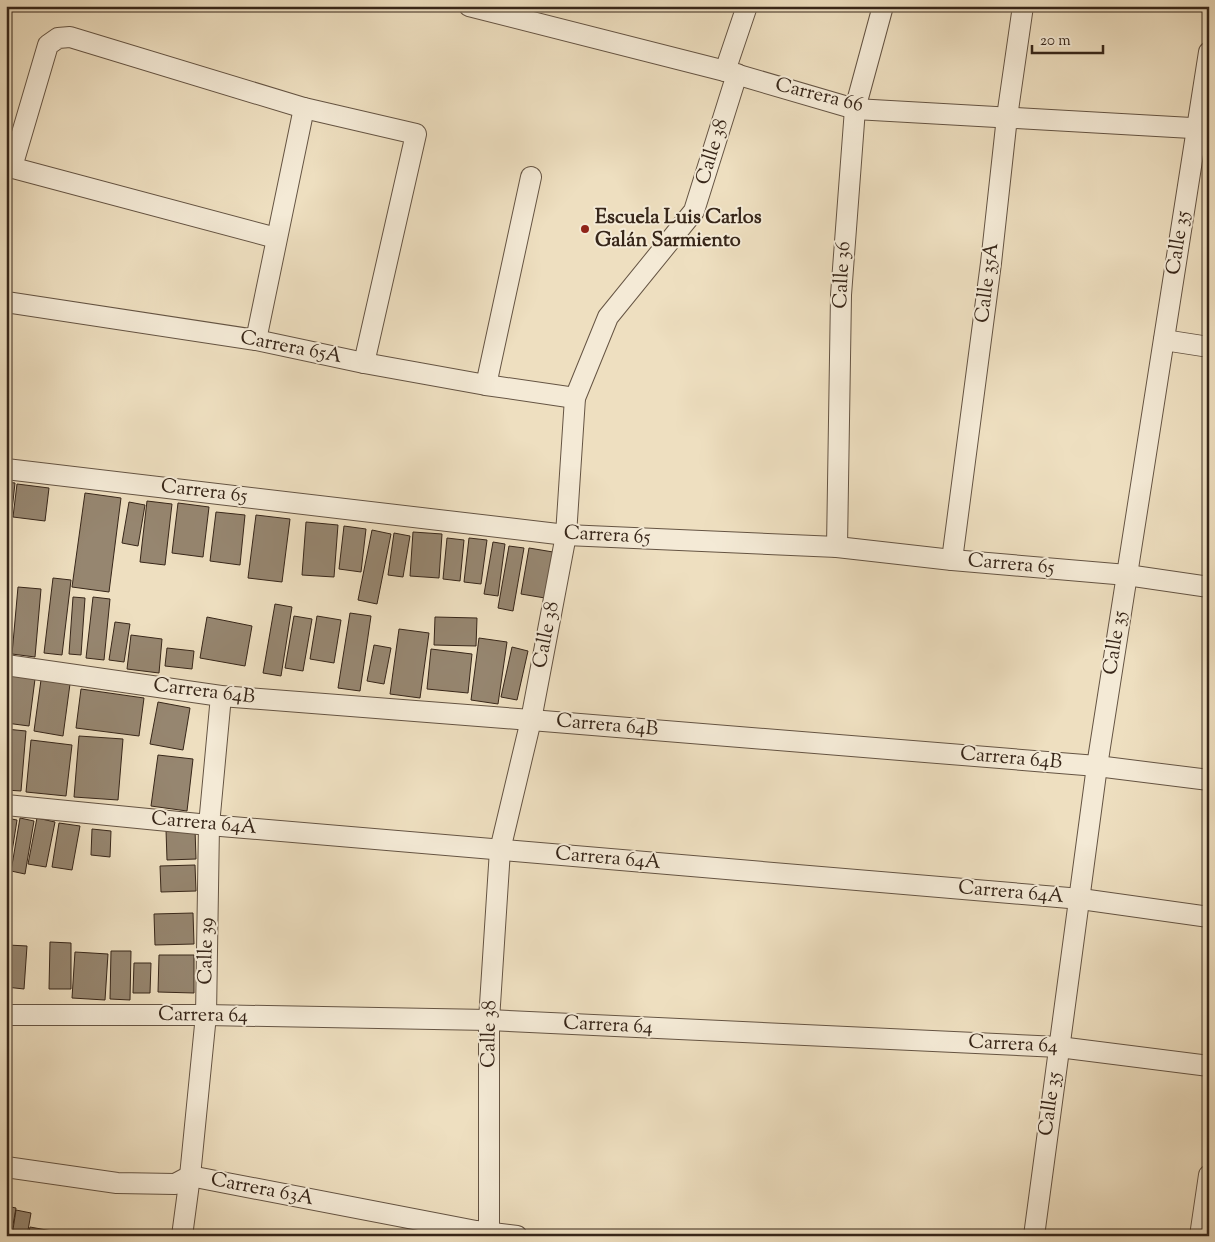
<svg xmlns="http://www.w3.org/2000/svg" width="1215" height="1242" font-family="'Sorts Mill Goudy',serif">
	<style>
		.building { fill: #968670; stroke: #372619 }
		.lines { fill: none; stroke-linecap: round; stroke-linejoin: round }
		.street-casing { stroke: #655443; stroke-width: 22 }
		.street { stroke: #f4ead6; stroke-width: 20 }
		.poi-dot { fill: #8f2418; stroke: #f4ead6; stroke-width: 2 }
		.labels { text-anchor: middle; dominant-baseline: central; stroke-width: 4; stroke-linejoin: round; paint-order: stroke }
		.street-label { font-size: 20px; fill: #372619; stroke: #f4ead6 }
		.poi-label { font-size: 20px; font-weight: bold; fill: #372619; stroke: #f4ead6; text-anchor: start }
	</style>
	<rect width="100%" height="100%" fill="#eedfc0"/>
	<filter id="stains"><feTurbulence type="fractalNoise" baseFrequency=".004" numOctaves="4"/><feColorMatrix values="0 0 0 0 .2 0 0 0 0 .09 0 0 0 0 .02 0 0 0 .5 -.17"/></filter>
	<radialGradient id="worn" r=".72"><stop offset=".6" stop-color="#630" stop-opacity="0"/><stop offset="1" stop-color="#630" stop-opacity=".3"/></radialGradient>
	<!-- building -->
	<g class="building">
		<path d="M6 482 15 483 8 547H6Z"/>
		<path d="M17 484 49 488 45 521 13 517Z"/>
		<path d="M85 493 121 498 109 592 72 587Z"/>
		<path d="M147 501 172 504 165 565 140 562Z"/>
		<path d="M129 502 145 505 138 546 122 543Z"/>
		<path d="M178 503 209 507 203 557 172 553Z"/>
		<path d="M216 512 245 515 240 565 210 561Z"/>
		<path d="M256 515 290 519 282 582 248 578Z"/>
		<path d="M306 522 338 525 334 577 302 575Z"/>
		<path d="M344 526 366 529 361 572 339 569Z"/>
		<path d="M372 530 391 534 377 604 358 600Z"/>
		<path d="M413 532 442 534 439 578 410 576Z"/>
		<path d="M394 533 410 536 403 577 388 575Z"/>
		<path d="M447 538 464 540 460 581 443 579Z"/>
		<path d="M469 538 487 540 481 584 464 582Z"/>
		<path d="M493 542 505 544 498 596 484 594Z"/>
		<path d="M509 546 524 548 513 611 498 608Z"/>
		<path d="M529 548 553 552 545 598 521 594Z"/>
		<path d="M53 578 71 580 62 655 44 653Z"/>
		<path d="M6 582H11L6 650Z"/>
		<path d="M18 587 41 589 35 657 12 654Z"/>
		<path d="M73 597 85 598 81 655 69 654Z"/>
		<path d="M93 597 110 599 104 660 86 658Z"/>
		<path d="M275 604 292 607 281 676 263 673Z"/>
		<path d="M350 613 371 616 360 691 338 688Z"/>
		<path d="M294 616 312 619 303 671 285 668Z"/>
		<path d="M317 616 341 620 334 663 310 659Z"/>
		<path d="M207 617 252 626 245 666 200 658Z"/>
		<path d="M435 617 477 618 476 646 434 645Z"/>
		<path d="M115 622 130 624 124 662 109 660Z"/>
		<path d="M399 629 429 633 420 698 390 694Z"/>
		<path d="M131 635 162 639 159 673 127 669Z"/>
		<path d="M479 638 507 642 498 704 471 700Z"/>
		<path d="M374 645 391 648 384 684 367 681Z"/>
		<path d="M512 647 528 651 517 700 501 697Z"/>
		<path d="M167 648 194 651 192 669 165 666Z"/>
		<path d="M431 649 472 654 468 693 427 689Z"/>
		<path d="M6 675 35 679 29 726 6 723Z"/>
		<path d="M41 680 70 684 63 736 34 731Z"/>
		<path d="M81 689 144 698 139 736 76 728Z"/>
		<path d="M158 702 190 708 183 750 150 744Z"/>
		<path d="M6 729 26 731 21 791 6 790Z"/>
		<path d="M79 736 123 739 118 800 74 797Z"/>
		<path d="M31 740 72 745 66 796 26 792Z"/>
		<path d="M158 755 193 759 187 811 151 806Z"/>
		<path d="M6 818 17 820 9 871 6 870Z"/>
		<path d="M20 818 34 821 25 874 11 871Z"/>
		<path d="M37 818 55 822 46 867 28 864Z"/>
		<path d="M59 823 80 826 72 870 52 867Z"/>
		<path d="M92 829 111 831 110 857 91 855Z"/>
		<path d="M195 829 196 859 167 860 166 830Z"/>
		<path d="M195 865 196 891 161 892 160 866Z"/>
		<path d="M193 913 194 944 155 945 154 914Z"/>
		<path d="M50 942 71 943V989H49Z"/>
		<path d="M8 945 27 946 24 989 6 987Z"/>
		<path d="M111 951H131L130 1000 110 999Z"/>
		<path d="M75 952 108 954 105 1000 72 998Z"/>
		<path d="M159 955H194V993L158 992Z"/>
		<path d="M134 963H151L150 993H133Z"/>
		<path d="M6 1206 16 1208 11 1236H6Z"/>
		<path d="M16 1210 31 1213 27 1236H12Z"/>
		<path d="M30 1227 52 1231 51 1236H28Z"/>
	</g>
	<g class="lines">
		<!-- street casing -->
		<g class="street-casing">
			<g id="street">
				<path d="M469 6 725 71 855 109 1209 129"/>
				<path d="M725 71 747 6"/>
				<path d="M6 166 276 238"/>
				<path d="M12 167 48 45 58 38 70 37 304 108 416 134 364 363"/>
				<path d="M6 302 256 340 364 363 486 385 575 398"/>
				<path d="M256 340 304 108"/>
				<path d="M1164 340 1209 347"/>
				<path d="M486 385 531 177"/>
				<path d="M6 469 566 535 837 547 952 560 1127 575 1209 587"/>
				<path d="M837 547 841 295 855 109 883 6"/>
				<path d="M952 560 991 263 1007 117 1023 6"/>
				<path d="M6 665 221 696 531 720 1097 766 1209 780"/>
				<path d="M6 805 209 825 1081 899 1209 917"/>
				<path d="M6 1015H206L489 1020 1059 1047 1209 1066"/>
				<path d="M6 1167 117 1183 175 1184 190 1176 476 1231 517 1236"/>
				<path d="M182 1236 190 1176 206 1015 209 825 221 696"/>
				<path d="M489 1236V1020L500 850 531 720 566 535 575 398 608 317 694 211 737 74"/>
				<path d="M1034 1236 1097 766 1209 52"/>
				<path d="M1200 1236 1209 1175"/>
			</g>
		</g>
		<!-- street -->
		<use href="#street" class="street"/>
	</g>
	<!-- markers -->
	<circle class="poi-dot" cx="585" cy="229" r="5"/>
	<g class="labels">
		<!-- street labels -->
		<g class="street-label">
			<text transform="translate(819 96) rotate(14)">Carrera 66</text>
			<text transform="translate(713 152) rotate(-73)">Calle 38</text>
			<text transform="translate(1179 243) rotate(-81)">Calle 35</text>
			<text transform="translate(843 275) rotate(-87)">Calle 36</text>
			<text transform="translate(988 283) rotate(-83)">Calle 35A</text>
			<text transform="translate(291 348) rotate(11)">Carrera 65A</text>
			<text transform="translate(204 492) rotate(7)">Carrera 65</text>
			<text transform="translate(607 536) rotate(3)">Carrera 65</text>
			<text transform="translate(1011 565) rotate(5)">Carrera 65</text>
			<text transform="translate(547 635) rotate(-79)">Calle 38</text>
			<text transform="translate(1116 643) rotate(-81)">Calle 35</text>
			<text transform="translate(204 692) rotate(7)">Carrera 64B</text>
			<text transform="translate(607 726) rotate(5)">Carrera 64B</text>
			<text transform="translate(1011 759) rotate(5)">Carrera 64B</text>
			<text transform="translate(204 824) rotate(5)">Carrera 64A</text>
			<text transform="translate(608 859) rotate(5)">Carrera 64A</text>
			<text transform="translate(1011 893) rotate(5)">Carrera 64A</text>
			<text transform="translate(207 951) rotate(-89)">Calle 39</text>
			<text transform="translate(203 1016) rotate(1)">Carrera 64</text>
			<text transform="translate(608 1026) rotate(3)">Carrera 64</text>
			<text transform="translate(490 1034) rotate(-89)">Calle 38</text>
			<text transform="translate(1013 1045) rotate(3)">Carrera 64</text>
			<text transform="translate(1051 1104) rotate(-82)">Calle 35</text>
			<text transform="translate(262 1190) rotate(11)">Carrera 63A</text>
		</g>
		<!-- poi labels -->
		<g class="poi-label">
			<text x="595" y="218">Escuela Luis Carlos<tspan x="595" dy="23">Galán Sarmiento</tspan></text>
		</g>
	</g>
	<!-- margin -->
	<rect width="1215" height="1242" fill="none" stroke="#eedfc0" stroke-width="25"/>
	<rect x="8" y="8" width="1200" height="1227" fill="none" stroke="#372619" stroke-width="2.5"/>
	<rect x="12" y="12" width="1190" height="1217" fill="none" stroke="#372619"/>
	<!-- scale -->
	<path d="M1032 45v8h71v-8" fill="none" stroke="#372619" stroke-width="2.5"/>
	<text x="1040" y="45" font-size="15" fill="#372619" stroke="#f4ead6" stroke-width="4" paint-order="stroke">20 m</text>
	<rect width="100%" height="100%" filter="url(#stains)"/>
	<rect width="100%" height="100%" fill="url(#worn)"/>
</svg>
